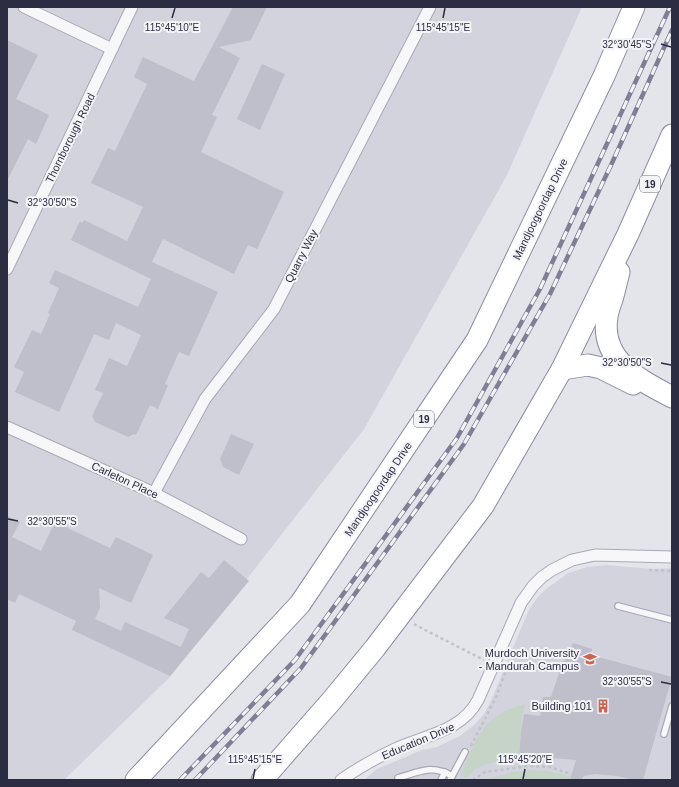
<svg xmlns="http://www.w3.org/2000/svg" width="679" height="787" font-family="Helvetica,sans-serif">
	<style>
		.built { fill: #d2d3dd }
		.green { fill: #c5d4c7 }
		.building { fill: #bebfcb }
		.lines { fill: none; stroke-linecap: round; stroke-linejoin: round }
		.lane-casing { stroke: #a9a9b5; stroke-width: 8 }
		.street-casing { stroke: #a9a9b5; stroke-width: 13 }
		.highway-casing { stroke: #8c8da1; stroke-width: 23 }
		.path { stroke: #c2c2ca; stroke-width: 2.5; stroke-dasharray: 3 3; stroke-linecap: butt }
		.lane { stroke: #f7f7f9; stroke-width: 5.5 }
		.street { stroke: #f7f7f9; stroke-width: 11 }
		.highway { stroke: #fff; stroke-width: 21 }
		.rail-casing { stroke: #7e7f94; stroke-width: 4.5 }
		.rail { stroke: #f4f4f8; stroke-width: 3; stroke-dasharray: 9; stroke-linecap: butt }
		.ticks { fill: none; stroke: #2c2d43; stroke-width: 1.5 }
		.labels { text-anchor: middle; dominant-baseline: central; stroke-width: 4; stroke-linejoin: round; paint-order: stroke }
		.shield { fill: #f4f4f8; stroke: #686979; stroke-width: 1 }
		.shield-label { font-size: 10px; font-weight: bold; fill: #2c2d43 }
		.street-label { font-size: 11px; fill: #2c2d43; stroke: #f4f4f8 }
		.poi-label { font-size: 11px; fill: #2c2d43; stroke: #f4f4f8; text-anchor: end }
		.ticks-label { font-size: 10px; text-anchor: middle; fill: #2c2d43; stroke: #f4f4f8; stroke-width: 4; stroke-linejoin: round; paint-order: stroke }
	</style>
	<rect width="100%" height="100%" fill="#e4e4eb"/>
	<!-- built -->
	<g class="built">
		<path d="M7 7H582L506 177 364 429 171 676 64 780H7Z"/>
		<path d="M606 565 653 569 672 568V780H364L377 769 422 750 437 747 460 736 474 725 484 714 491 701 522 626 529 610 537 598 545 590 568 573 587 567Z"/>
	</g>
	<!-- green -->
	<g class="green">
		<path d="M525 704 522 718 519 759C500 761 478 762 467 778L461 775C476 738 483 715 525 704Z"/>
		<path d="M532 770 548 771 571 776 569 780H484L514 772Z"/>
	</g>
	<!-- building -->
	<g class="building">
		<path d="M233 7H267L251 40 219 47 240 58 212 115 217 117 201 152 284 192 257 249 248 245 234 274 163 239 152 262 218 292 189 356 179 352 165 384 168 385 158 409 150 405 136 435 134 434 128 437 95 422 92 416 103 393 95 390 109 358 127 366 141 335 116 323 109 340 94 334 59 412 15 392 24 372 14 367 32 330 41 334 50 314 48 313 59 288 49 283 55 270 138 307 151 279 71 240 80 221 82 223 84 220 127 241 143 207 91 183 108 148 115 151 147 84 134 77 143 57 194 81Z"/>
		<path d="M7 40 38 55 16 99 49 115 36 144 28 139 7 181Z"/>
		<path d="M262 64 285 74 260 130 237 119Z"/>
		<path d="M231 434 254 444 239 475 223 467 220 459Z"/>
		<path d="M7 516 20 522 12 537 41 551 55 522 110 548 116 537 153 555 131 603 99 588 100 608 95 619 121 631 125 622 181 647 189 629 164 618 201 572 209 578 224 560 249 581 170 676 72 630 76 621 19 594 15 603 7 599Z"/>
		<path d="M573 643 592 649 591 655 672 677 643 780H634L617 776 595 774 584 776 581 780H570L576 760 540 757 519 759 521 732 524 714 540 716 543 697H551L560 670Z"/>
	</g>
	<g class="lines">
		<!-- lane casing -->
		<g class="lane-casing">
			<g id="lane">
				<path d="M618 606 672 620"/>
				<path d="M664 734 672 706"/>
				<path d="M398 778C419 772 432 764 452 776"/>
				<path d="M441 780 445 772"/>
				<path d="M450 780 465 752"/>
			</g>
		</g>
		<!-- street casing -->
		<g class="street-casing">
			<g id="street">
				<path d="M24 7 112 49"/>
				<path d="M7 269 132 7"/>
				<path d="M7 427 154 493 241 539"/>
				<path d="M154 493 205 399 274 309 430 7"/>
				<path d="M341 780C358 768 376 758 395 749 425 735 461 732 478 700L521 603 533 586 542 577 552 570 572 560 595 555 672 557"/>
			</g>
		</g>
		<!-- highway casing -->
		<g class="highway-casing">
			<g id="highway">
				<path d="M619 272C617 280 615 288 613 296 611 303 608 309 607 317 600 361 640 380 672 397"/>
				<path d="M562 369 588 365 601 368 633 384"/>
				<path d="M136 780 300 604 477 340 604 76 634 7"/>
				<path d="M262 780 333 699 375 648 483 506 562 369 628 234 672 135"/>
			</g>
		</g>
		<!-- path -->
		<g class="path">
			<path d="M649 570 672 571"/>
			<path d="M414 624 427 631 484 660"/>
			<path d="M471 746 497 695 508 665"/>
			<path d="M473 780 485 772 528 766 550 767 571 774"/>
		</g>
		<!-- lane -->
		<use href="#lane" class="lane"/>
		<!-- street -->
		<use href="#street" class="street"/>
		<!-- highway -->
		<use href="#highway" class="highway"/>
		<!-- rail casing -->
		<g class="rail-casing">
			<g id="rail">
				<path d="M180 780 295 660 457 438 540 289 670 7"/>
				<path d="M195 780 301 668 464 444 550 294 612 163 672 30"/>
			</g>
		</g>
		<!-- rail -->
		<use href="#rail" class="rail"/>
	</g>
	<!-- ticks -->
	<path class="ticks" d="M172 18 175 8M443 18 445 8M661 44 671 47M8 200 18 203M661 363 671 365M8 519 18 521M661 682 671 684M253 779 255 769M523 779 525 769"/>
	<!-- icons -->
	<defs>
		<g id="university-bare" transform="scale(1.08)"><path d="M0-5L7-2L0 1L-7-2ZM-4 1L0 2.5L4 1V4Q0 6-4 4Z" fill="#c86651" stroke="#f4f4f8" stroke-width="2.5" paint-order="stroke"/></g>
		<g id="building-bare" transform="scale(1.08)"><path d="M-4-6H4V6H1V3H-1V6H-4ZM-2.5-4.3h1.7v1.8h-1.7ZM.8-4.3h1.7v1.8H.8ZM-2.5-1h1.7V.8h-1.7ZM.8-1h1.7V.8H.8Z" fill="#c86651" stroke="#f4f4f8" stroke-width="2.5" paint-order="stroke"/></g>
	</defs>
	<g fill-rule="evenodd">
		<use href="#university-bare" x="590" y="659"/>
		<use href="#building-bare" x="603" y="706"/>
	</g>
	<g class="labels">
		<!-- shield labels -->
		<g class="shield">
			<rect x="640" y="176" width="20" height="16" rx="3"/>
			<rect x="414" y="411" width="20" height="16" rx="3"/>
		</g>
		<g class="shield-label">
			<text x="650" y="184">19</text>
			<text x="424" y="419">19</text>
		</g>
		<!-- street labels -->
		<g class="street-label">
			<text transform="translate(70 138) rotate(-64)">Thornborough Road</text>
			<text transform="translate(540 209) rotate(-64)">Mandjoogoordap Drive</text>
			<text transform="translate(301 256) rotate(-63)">Quarry Way</text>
			<text transform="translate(125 480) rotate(25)">Carleton Place</text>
			<text transform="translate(378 489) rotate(-56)">Mandjoogoordap Drive</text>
			<text transform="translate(418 741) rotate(-23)">Education Drive</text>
		</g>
		<!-- poi labels -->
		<g class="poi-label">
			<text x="579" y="653">Murdoch University<tspan x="579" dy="13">- Mandurah Campus</tspan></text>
			<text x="592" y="706">Building 101</text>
		</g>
	</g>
	<g class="ticks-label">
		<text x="172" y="31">115°45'10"E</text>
		<text x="443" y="31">115°45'15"E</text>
		<text x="627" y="48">32°30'45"S</text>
		<text x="52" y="206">32°30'50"S</text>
		<text x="627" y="366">32°30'50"S</text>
		<text x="52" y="525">32°30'55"S</text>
		<text x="627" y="685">32°30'55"S</text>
		<text x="255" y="763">115°45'15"E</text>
		<text x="525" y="763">115°45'20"E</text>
	</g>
	<!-- border -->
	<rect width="679" height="787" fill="none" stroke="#2c2d43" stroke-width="16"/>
</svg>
